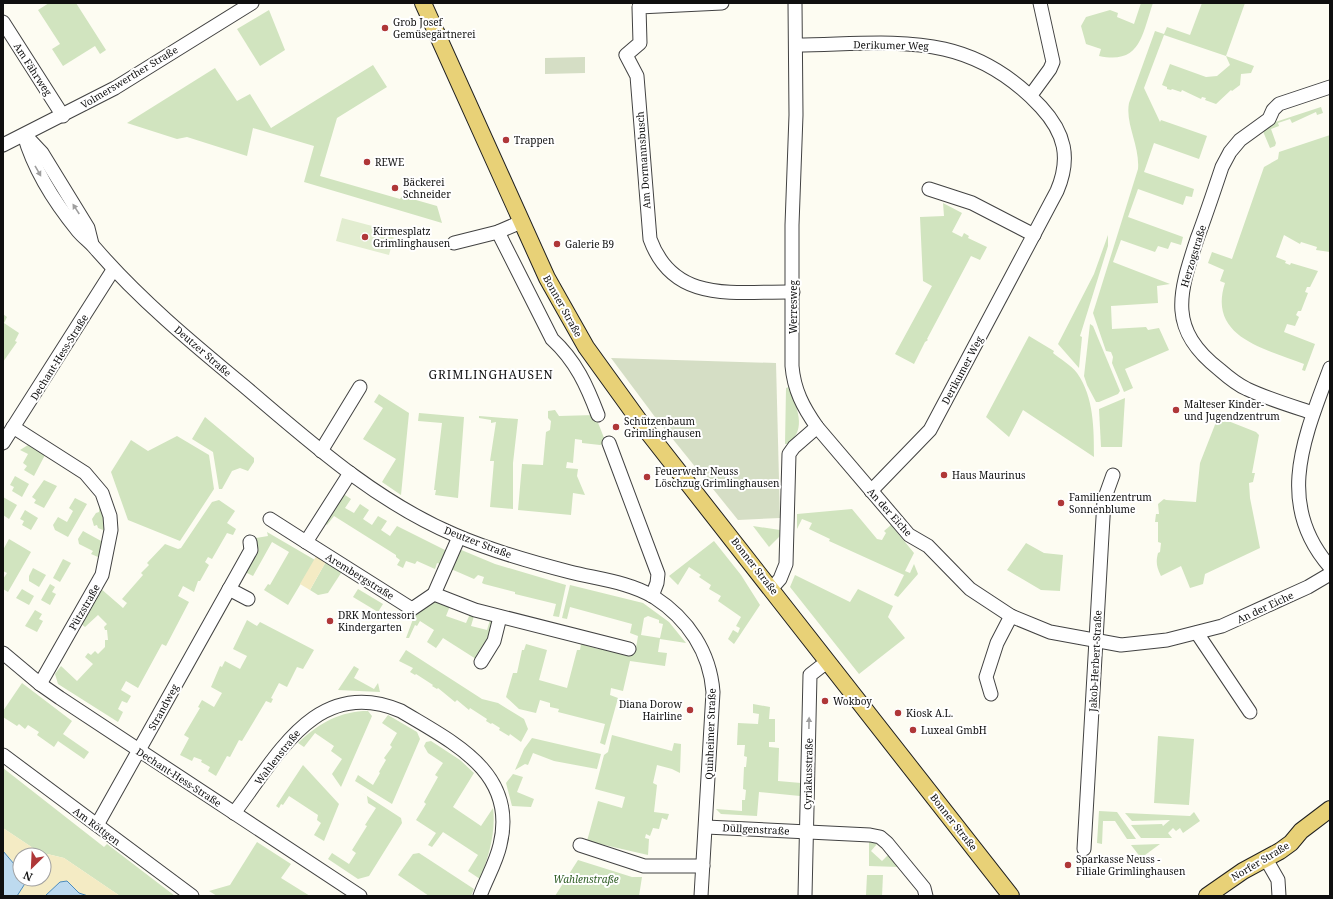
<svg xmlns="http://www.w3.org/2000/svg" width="1333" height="899" font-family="'Noto Serif',serif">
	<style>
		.green { fill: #d1e4bf; fill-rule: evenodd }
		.sand { fill: #f4ebc4 }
		.cemetery { fill: #d5dec5 }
		.pitch { fill: #e2edd0 }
		.water { fill: #bddaef; stroke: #4c8cbd }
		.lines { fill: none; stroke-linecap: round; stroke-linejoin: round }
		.minor-casing { stroke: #424242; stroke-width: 15 }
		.major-casing { stroke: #202020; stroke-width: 18 }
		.minor { stroke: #fff; stroke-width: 13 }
		.major { stroke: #e8d177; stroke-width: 16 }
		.oneway { fill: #9f9f9f }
		.poi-dot { fill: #af3738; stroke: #fff; stroke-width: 1.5 }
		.labels { text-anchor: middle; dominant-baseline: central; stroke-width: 4; stroke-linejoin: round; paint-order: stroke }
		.poi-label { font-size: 10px; fill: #0f0f0f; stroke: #fff; text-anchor: start }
		.street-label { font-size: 10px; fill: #0f0f0f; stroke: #fff }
		.park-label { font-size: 10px; font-style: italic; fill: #305f26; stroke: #fff }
		.quarter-label { font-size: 12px; letter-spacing: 1px; fill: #0f0f0f; stroke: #fff }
	</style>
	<rect width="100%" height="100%" fill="#fdfcf2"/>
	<!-- green -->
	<g class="green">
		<path d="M49 3H76L106 50 100 54 95 46 63 66 52 49 60 44 38 10Z"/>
		<path d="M1141 3H1153C1142 34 1141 65 1099 56L1101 49 1086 44 1081 26 1086 17 1110 10 1118 13 1117 17 1134 24Z"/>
		<path d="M1202 3H1245L1226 56 1254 66 1251 73 1241 74 1240 85 1232 91 1231 90 1216 104 1205 100 1206 98 1202 97 1201 99 1182 90 1181 92 1172 89 1171 90 1167 89V87L1162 85 1170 64 1206 77 1217 76 1230 65 1226 56 1164 35 1144 88 1160 122 1161 120 1207 136 1199 159 1154 143 1144 172 1194 189 1192 197 1186 196 1183 205 1138 189 1128 217 1183 237 1181 245 1171 242 1168 249 1158 246 1155 252 1121 240 1113 262 1170 284 1157 286 1158 303 1111 306 1112 329 1146 327 1148 330 1159 328 1169 350 1125 369 1133 388 1124 392 1112 363 1113 357 1111 352 1106 351 1093 313 1138 169C1140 146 1125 124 1129 103L1155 31 1164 34 1167 27 1190 35Z"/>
		<path d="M269 10 285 50 260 66 237 29Z"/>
		<path d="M373 65 387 87 337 118 320 176 400 199 402 196 437 206 442 223 304 182 314 146 253 128 247 156 187 137 177 139 127 123 215 68 237 101 250 94 271 128Z"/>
		<path d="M1321 107 1323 113 1317 115 1316 112 1292 123 1290 119 1278 123 1279 126 1271 129 1276 143 1275 146 1270 148 1262 129 1269 124Z"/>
		<path d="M1330 135V252L1316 250 1317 247 1301 242 1300 244 1284 235 1276 257 1286 261 1285 263 1290 265 1291 263 1318 271 1310 287H1307L1305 292 1308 293 1301 311H1298L1296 315 1299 317 1295 326 1287 324 1284 332 1315 344 1305 371 1302 370 1304 364C1267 349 1207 338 1225 283L1220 281 1224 270 1208 263 1212 252 1232 259 1264 167 1278 159 1279 152Z"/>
		<path d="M943 203 962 213 952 232 962 237 964 233 969 236 968 238 987 247 980 260 971 256 927 339 928 340 925 342 914 364 895 354 932 286 923 281 920 217 944 216Z"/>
		<path d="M1108 235V246L1080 336 1082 337 1079 368 1058 344 1094 274Z"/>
		<path d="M3 314 7 317 4 323 19 333 15 341 17 342 3 362Z"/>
		<path d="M1090 324 1093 326 1120 391 1118 394 1099 402H1096L1087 385 1084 376Z"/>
		<path d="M1029 336 1054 351 1053 353C1060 359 1071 365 1077 373 1094 397 1094 429 1094 457L1023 410 1009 437 986 417Z"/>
		<path d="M789 387C796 407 808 428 788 444H785L786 388Z"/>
		<path d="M379 394 409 413 401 495 382 482 396 459 363 439 383 408 374 402Z"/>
		<path d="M1125 398 1122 447H1101L1099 409Z"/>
		<path d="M555 410 559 416 595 415 606 443 600 445 582 443V440L575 439 573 463 567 462 566 468 578 469 577 476 585 495 573 493 571 515 518 510 522 464 543 465 546 432 550 430 551 421 548 418V411Z"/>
		<path d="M419 413 464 417 458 498 435 495 436 490H434L442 423 418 421Z"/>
		<path d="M479 416 518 419 513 463V509L490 507 494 461H490L496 422 491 423V420L479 418Z"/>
		<path d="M205 417 254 458V462L248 471 240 468 232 471 222 489H219L213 452 192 439Z"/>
		<path d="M1218 417 1256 432 1259 435 1252 473H1255L1253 482 1249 483 1250 498 1260 548 1205 574 1203 584 1190 588 1181 566 1161 576C1156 566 1156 561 1158 553L1160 552 1161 543 1158 542V522H1155L1156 514H1159L1158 504 1164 499 1166 500 1196 502 1200 463Z"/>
		<path d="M177 436 209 455 214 489 180 541 128 520 111 472 131 440 148 451Z"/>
		<path d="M28 445 45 455 34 476 24 470 27 466 23 463 28 454 20 450Z"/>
		<path d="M15 476 29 484 22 497 12 491 14 487 10 485Z"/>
		<path d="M44 480 57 486 44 508 34 503 36 500 32 497Z"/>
		<path d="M342 493 351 499 345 508 354 513 360 504 369 510 363 519 372 525 378 516 387 521 381 530 390 536 397 526 449 552 443 565 437 563 435 569 417 561 415 564 406 561 403 568 397 565 400 560 396 557V555L334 516 327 525 323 522Z"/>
		<path d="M3 497 17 505 9 519 3 515Z"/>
		<path d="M75 498 87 504 68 537 55 530 53 525 58 517 67 522 73 511 69 508Z"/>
		<path d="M219 500 235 511 227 523 236 529 233 535 227 533 212 559 208 557 205 562 209 565 200 581H198L194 592 183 586 178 596 189 602 166 646 162 644 138 688 126 681 121 690 131 696 127 703 122 701 118 709 123 712 118 722 58 684 55 674 61 666 77 681 93 664 85 657 88 653 91 655 95 651 98 654 105 647V640H108L107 630H105L104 627 107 624 98 615 85 627 80 623 100 588 123 608 127 603 122 599 143 575 141 573 149 565 147 563 165 544 178 549 181 548 212 502Z"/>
		<path d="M103 505 106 536 103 535V530L98 528 97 525 94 526 92 519 96 513 99 512V507Z"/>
		<path d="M852 509 877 539 882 540 886 533 884 531 891 525 914 553 905 571 910 573 914 564 918 574 898 597 894 595 904 575 829 541 830 539 809 529 812 523 802 519 797 529V514Z"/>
		<path d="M25 510 38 518 31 530 22 525 24 521 20 519Z"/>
		<path d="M753 526 780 530V536L769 547Z"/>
		<path d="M83 531 103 542 98 557 91 554 93 551 79 544 78 539Z"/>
		<path d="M267 532 315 560 288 605 264 590 268 584 270 585 289 552 272 542 253 576 245 572 259 549 253 545 256 538 268 536Z"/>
		<path d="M9 539 31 552 8 592 3 589V579L7 573 3 571V550Z"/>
		<path d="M714 541 741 575 760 605 734 644 728 639 733 630 738 633 740 628 736 626 741 617 718 601 721 596 709 589 711 585 699 577 701 575 689 567 678 585 669 576Z"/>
		<path d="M1026 543 1044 553 1063 555 1060 591 1041 590 1007 570Z"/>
		<path d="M459 549 495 564 566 585 559 617 553 616 556 604 515 594V592L484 584 482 583 484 577 478 575 474 579 451 569Z"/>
		<path d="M328 558 343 570 328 593 318 595 310 590Z"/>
		<path d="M63 559 71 563 60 582 53 578Z"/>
		<path d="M33 568 46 575 39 587 29 581V576Z"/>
		<path d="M795 575 850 602 858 589 893 606 888 617 905 638 859 674 790 587Z"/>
		<path d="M50 584 55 587 52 592 56 594 50 605 41 600Z"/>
		<path d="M570 585 643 603 669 622 686 643 660 639 658 652 667 653 665 666 630 661 623 691 611 688 610 695 618 698 605 745 600 743 605 724 558 712 559 709 550 707V703L540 700 536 713 519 709 506 697 513 673H517L522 650H524L526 644 547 650 539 680 567 688 577 650H580L581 644 598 649 600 644 632 652 636 648 638 636 630 633 632 624 570 607 567 619 562 618ZM648 616 659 620V623L663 624 660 638 641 635 644 618Z"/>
		<path d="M22 589 34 596 29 605 16 598Z"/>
		<path d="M358 589 383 604 378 612 353 597Z"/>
		<path d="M434 600 450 606 446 616 466 623 470 614 474 616 471 626 487 630 490 620 492 623 490 635 476 659 443 638 436 648 427 642 434 630 420 621 417 626 415 625 409 638H406L416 611Z"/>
		<path d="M35 610 42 614 39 619 43 621 37 632 25 626Z"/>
		<path d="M247 620 257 626 260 622 314 650 303 669 297 667 287 687 279 683 271 698 273 699 271 703 266 701 242 741 239 740 230 757 227 756 216 776 208 771 210 767 201 762 202 760 194 757 192 761 180 755 189 738 184 735 200 708 198 707 202 700 214 707 222 693 211 687 220 666 222 667 225 661 240 669 247 656 233 649Z"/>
		<path d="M406 650 482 699 498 703 524 719 528 729 521 742 510 734 509 736 499 730 500 728 492 723 491 724 486 721 487 719 470 708 469 710 457 700 455 702 438 688 437 689 432 686 433 685 416 674 415 675 410 672 413 668 399 661Z"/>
		<path d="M354 666 359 669 354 678 374 689 378 683 380 692 338 690Z"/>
		<path d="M22 683 72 721 63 734 89 752 84 759 58 741 54 747 37 735 39 732 28 725 25 729 19 724 17 726 3 717V711Z"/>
		<path d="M753 704 770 707 769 719H775V742H769V747L779 748 778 781 801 783 800 796 759 792 757 816 721 814 716 809 742 811V800H745L746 790 743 789 744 767H746L747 757 744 756 745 745H737L738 723 758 724 759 714 753 713Z"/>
		<path d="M363 711H368L372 716 341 787 332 774 342 759 331 751 334 746 315 733 304 747 298 743C317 725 336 713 363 711Z"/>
		<path d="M388 715 417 732 420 739 392 804 355 781 358 775 373 785 380 773 379 772 386 760 384 758 392 747 390 745 397 733 382 723Z"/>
		<path d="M612 735 672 751 674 743 681 744 680 773 672 769 657 765 653 783 657 785 654 812 669 814 667 820 662 818 659 829 653 828 650 836 646 834 645 838 649 839 648 855 587 841 598 801 622 808 625 797 595 789 604 755 608 752Z"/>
		<path d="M1158 736 1194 739 1189 805 1154 803Z"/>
		<path d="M532 738 601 754 597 769 554 761 533 753 528 765 525 764 515 770 524 749Z"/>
		<path d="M431 741 460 760 474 773 453 807 481 826 493 808C496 832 489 856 480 879L468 871 478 855 443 832 432 847 428 845 436 833 416 820 426 804 424 802 438 777 435 775 443 763 428 753 424 746 426 742Z"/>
		<path d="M303 765 339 804 324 841 314 835 321 823 317 820 318 815 289 796 283 805 281 804 279 808 276 806Z"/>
		<path d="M3 768 104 847 107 844 175 896H120L64 858 39 852 3 828Z"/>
		<path d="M513 774 523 777 517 792 534 799 531 807 512 806 506 783Z"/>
		<path d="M361 792 401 818 402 823 369 876 358 879 328 859 332 853 349 864 356 853 352 850 367 826 365 825 376 808 368 803 367 796Z"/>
		<path d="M1099 811 1117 812 1136 839H1127L1115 821H1103L1102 844 1097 843Z"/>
		<path d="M1194 812 1200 821 1183 833 1180 828 1176 831 1173 828 1168 833 1172 838H1141L1131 825 1162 824 1163 826 1170 820 1132 821 1125 813 1190 816Z"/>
		<path d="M869 840 877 844 871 851 882 861 889 854 899 867 869 866Z"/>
		<path d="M257 842 291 864 281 878 310 896H217L209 891 230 885Z"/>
		<path d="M1160 844 1141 858 1131 845Z"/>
		<path d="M419 853 474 889 471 896H429L398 875 413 854Z"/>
		<path d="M578 860 632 877H642L639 896H555Z"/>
		<path d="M867 875H883L882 896 866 895Z"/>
	</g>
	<!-- sand -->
	<g class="sand">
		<path d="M318 553 328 558 310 590 300 584Z"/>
		<path d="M3 828 39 852 64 858 120 896C108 896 90 899 79 893 73 889 67 885 60 882L45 896H17L26 882 25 879H44V855H20V871L3 851Z"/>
	</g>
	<!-- cemetery -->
	<g class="cemetery">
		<path d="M585 57V73L545 74V58Z"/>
		<path d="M611 358 776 363 780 518 738 520 655 417Z"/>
	</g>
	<!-- pitch -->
	<path class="pitch" d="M342 218 395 232 389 255 336 241Z"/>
	<!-- water -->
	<g class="water">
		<path d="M3 851 20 871V879H25L26 882 17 896H3Z"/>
		<path d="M67 881 79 893 88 896H45L60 882Z"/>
	</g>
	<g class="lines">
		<!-- minor casing -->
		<g class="minor-casing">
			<g id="minor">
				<path d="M722 3 639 7 640 43 626 55 637 76 650 239C674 305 736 291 793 292"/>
				<path d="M795 3 796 115 792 225V366C794 390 803 407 817 427L909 535 928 546 970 589 1011 616 1050 632 1121 645 1167 640 1222 626 1308 587 1330 574"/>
				<path d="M3 22 63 116"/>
				<path d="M796 45C894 44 967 28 1041 107 1065 133 1071 158 1057 191L930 430 871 491"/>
				<path d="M1031 95 1050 69 1053 62 1040 3"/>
				<path d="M24 135C34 170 55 203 78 231 83 237 90 242 95 248 139 299 192 343 244 386 310 442 375 501 455 535 492 551 531 562 570 572 598 579 629 582 654 597 688 619 710 652 713 692L701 896"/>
				<path d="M26 136 42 153 88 228 92 244"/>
				<path d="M3 145 115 88 252 3"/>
				<path d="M929 189 972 203 1034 235"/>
				<path d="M498 232 552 339C576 361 587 386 598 415"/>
				<path d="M454 243 498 232 521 222"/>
				<path d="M1330 368C1305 436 1274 503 1330 567"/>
				<path d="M1313 413C1292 406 1268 399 1247 389 1238 385 1228 377 1220 370 1167 329 1179 294 1197 239 1206 215 1214 191 1222 167L1230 152 1240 140 1269 119 1273 110 1279 104 1330 87"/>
				<path d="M13 427 85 473 102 493 110 516 111 530 102 575 40 684"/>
				<path d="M3 443 113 270"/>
				<path d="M609 443 658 574 657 583 652 596"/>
				<path d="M321 451 360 387"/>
				<path d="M350 473 306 542 412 609 434 594 459 537"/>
				<path d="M270 519 306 542"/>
				<path d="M772 588 780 579 786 564 789 454 794 447 817 427"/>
				<path d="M229 589 248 599"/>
				<path d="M434 594 475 610 629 649"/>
				<path d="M1197 633 1250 712"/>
				<path d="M3 653 40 684 60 698 360 896"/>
				<path d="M481 662 494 641 500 617"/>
				<path d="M991 694 986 677 997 643 1011 616"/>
				<path d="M3 755 192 896"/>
				<path d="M234 813C277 757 316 675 401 711 452 742 518 772 500 845 496 863 486 879 480 896"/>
				<path d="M97 825 251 550 250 542"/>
				<path d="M706 827 870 835 880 837 887 843 924 888 926 896"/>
				<path d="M580 845 644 866H703"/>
				<path d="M1084 849 1104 500 1113 475"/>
				<path d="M1266 859 1278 880 1279 896"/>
				<path d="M805 896 810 675 828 661"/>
			</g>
		</g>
		<!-- major casing -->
		<g class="major-casing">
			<g id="major">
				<path d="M423 3 547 278 586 347 643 426 1011 896"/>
				<path d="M1207 896 1243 871 1280 851 1291 843 1301 831 1330 809"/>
			</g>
		</g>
		<!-- minor -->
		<use href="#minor" class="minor"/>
		<!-- major -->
		<use href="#major" class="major"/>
	</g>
	<!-- one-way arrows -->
	<defs><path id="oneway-solid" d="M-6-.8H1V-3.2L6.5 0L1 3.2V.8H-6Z"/></defs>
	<g class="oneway">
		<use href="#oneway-solid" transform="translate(38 171) rotate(60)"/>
		<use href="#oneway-solid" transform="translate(76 209) rotate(-123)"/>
		<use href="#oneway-solid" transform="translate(809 723) rotate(-89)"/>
	</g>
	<!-- markers -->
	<g class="poi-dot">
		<circle cx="385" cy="28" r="4"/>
		<circle cx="506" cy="140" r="4"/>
		<circle cx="367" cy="162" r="4"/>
		<circle cx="395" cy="188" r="4"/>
		<circle cx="365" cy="237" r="4"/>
		<circle cx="557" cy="244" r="4"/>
		<circle cx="1176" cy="410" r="4"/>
		<circle cx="616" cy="427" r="4"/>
		<circle cx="944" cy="475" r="4"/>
		<circle cx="647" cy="477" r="4"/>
		<circle cx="1061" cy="503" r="4"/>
		<circle cx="330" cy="621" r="4"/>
		<circle cx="825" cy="701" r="4"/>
		<circle cx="690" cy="710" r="4"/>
		<circle cx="898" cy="713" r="4"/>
		<circle cx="913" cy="730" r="4"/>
		<circle cx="1068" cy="865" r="4"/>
	</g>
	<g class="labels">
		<!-- poi labels -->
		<g class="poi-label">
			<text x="393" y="22">Grob Josef<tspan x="393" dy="12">Gemüsegärtnerei</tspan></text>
			<text x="514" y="140">Trappen</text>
			<text x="375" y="162">REWE</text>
			<text x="403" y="182">Bäckerei<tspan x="403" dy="12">Schneider</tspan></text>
			<text x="373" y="231">Kirmesplatz<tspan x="373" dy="12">Grimlinghausen</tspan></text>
			<text x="565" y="244">Galerie B9</text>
			<text x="1184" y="404">Malteser Kinder-<tspan x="1184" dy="12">und Jugendzentrum</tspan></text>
			<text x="624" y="421">Schützenbaum<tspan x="624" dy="12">Grimlinghausen</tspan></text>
			<text x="655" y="471">Feuerwehr Neuss<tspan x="655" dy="12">Löschzug Grimlinghausen</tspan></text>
			<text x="952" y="475">Haus Maurinus</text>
			<text x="1069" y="497">Familienzentrum<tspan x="1069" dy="12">Sonnenblume</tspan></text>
			<text x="338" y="615">DRK Montessori<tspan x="338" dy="12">Kindergarten</tspan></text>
			<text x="833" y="701">Wokboy</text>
			<text x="682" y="704" text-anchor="end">Diana Dorow<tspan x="682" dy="12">Hairline</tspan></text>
			<text x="906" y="713">Kiosk A.L.</text>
			<text x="921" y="730">Luxeal GmbH</text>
			<text x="1076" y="859">Sparkasse Neuss -<tspan x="1076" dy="12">Filiale Grimlinghausen</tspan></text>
		</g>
		<!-- street labels -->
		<g class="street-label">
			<text transform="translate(891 45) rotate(1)">Derikumer Weg</text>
			<text transform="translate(33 69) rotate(57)">Am Fährweg</text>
			<text transform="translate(129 77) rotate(-31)">Volmerswerther Straße</text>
			<text transform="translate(643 160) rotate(-94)">Am Dormannsbusch</text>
			<text transform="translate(1193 256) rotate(-73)">Herzogstraße</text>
			<text transform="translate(563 306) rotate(61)">Bonner Straße</text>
			<text transform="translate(793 307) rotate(-90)">Werresweg</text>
			<text transform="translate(203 351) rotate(41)">Deutzer Straße</text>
			<text transform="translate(59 357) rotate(-58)">Dechant-Hess-Straße</text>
			<text transform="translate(962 370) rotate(-62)">Derikumer Weg</text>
			<text transform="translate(890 512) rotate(48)">An der Eiche</text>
			<text transform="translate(478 542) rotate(21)">Deutzer Straße</text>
			<text transform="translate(755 566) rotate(52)">Bonner Straße</text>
			<text transform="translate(360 576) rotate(32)">Arembergstraße</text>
			<text transform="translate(84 607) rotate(-60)">Pützstraße</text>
			<text transform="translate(1265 607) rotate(-25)">An der Eiche</text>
			<text transform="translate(1095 661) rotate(-87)">Jakob-Herbert-Straße</text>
			<text transform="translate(163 707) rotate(-61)">Strandweg</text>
			<text transform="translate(710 734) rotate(-88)">Quinheimer Straße</text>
			<text transform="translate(277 757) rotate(-52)">Wahlenstraße</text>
			<text transform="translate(808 774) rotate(-89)">Cyriakusstraße</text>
			<text transform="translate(179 777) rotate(33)">Dechant-Hess-Straße</text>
			<text transform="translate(954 822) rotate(52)">Bonner Straße</text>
			<text transform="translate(97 826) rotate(37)">Am Röttgen</text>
			<text transform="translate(756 829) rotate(3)">Düllgenstraße</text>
			<text transform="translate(1260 861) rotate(-31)">Norfer Straße</text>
		</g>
		<!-- park labels -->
		<g class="park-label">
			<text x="586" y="879">Wahlenstraße</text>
		</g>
		<!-- quarter labels -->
		<g class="quarter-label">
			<text x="491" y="374">GRIMLINGHAUSEN</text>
		</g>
	</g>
	<!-- border -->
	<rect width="1333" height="899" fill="none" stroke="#0f0f0f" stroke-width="8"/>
	<!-- north arrow -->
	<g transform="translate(32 867) rotate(204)"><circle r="19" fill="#ffffff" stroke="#9f9f9f"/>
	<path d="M0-3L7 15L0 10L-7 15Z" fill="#af3738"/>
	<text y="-6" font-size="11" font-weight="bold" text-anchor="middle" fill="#0f0f0f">N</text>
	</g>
</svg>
